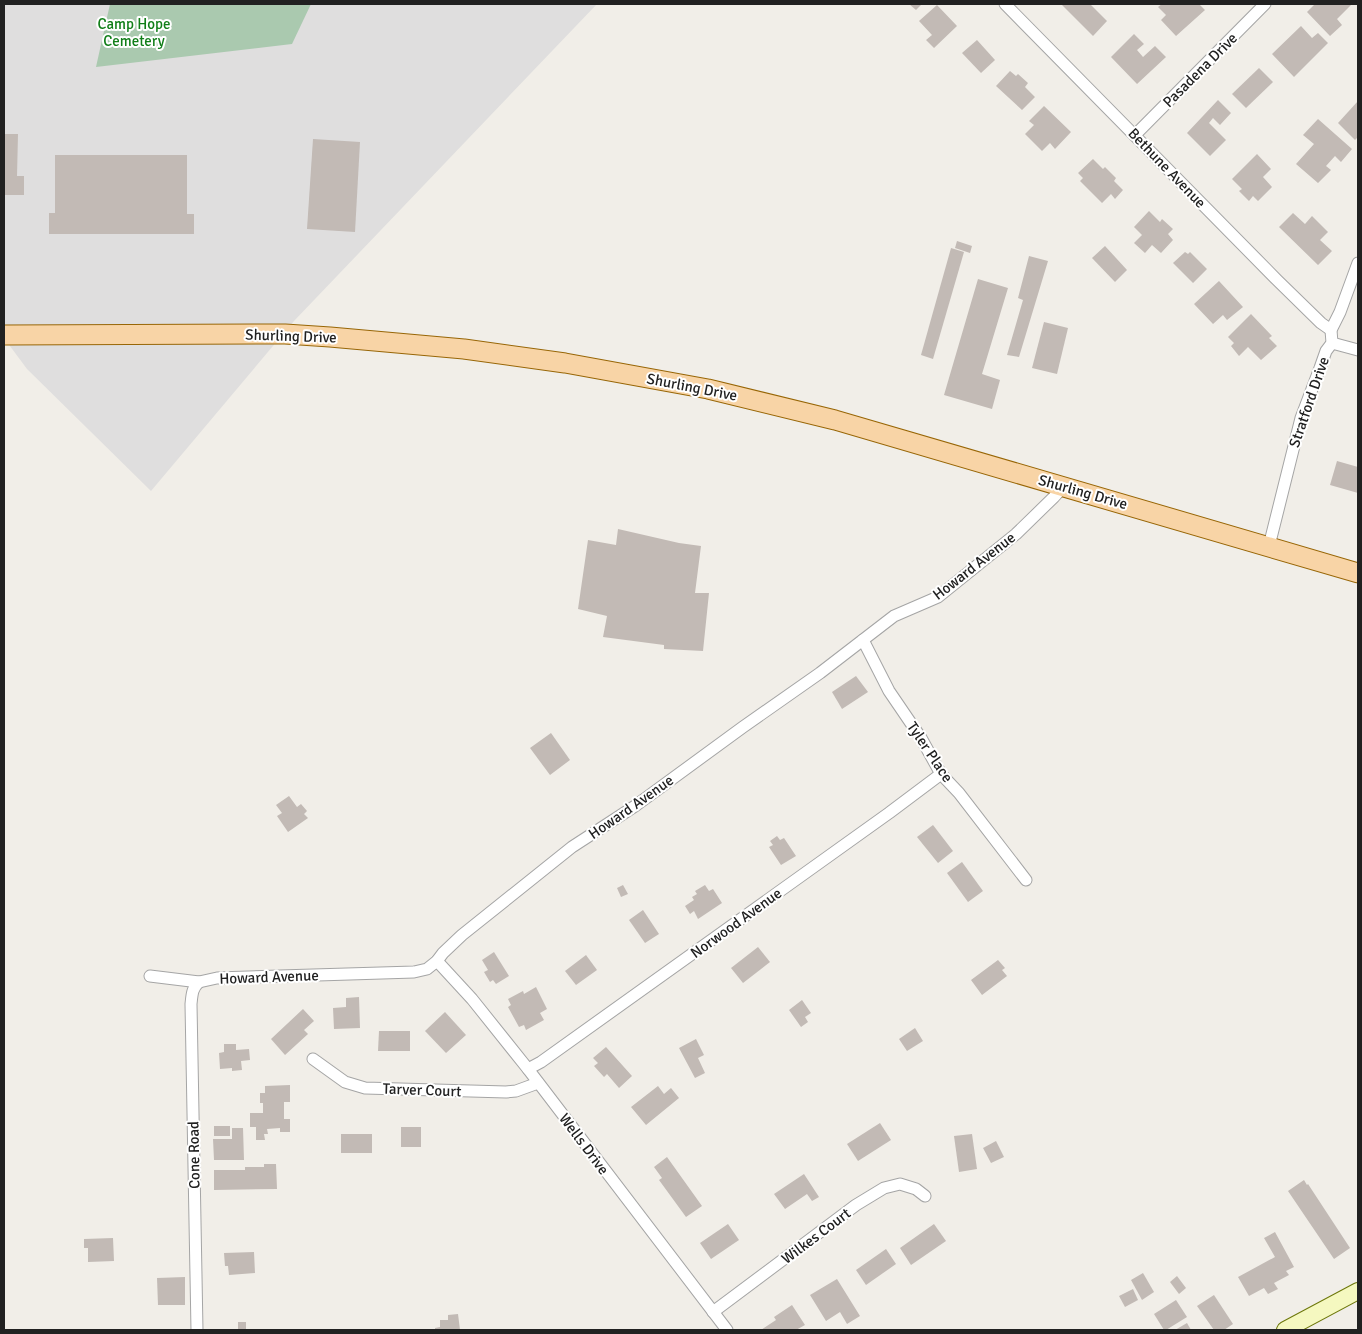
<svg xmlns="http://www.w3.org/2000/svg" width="1362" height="1334" font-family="Signika,sans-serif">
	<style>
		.residential { fill: #dfdede }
		.cemetery { fill: #aac9af }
		.building { fill: #c2bab5 }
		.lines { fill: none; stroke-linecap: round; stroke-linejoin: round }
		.street-casing { stroke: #a5a5a5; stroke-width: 13 }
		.secondary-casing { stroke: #6d770a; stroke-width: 18 }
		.primary-casing { stroke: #986606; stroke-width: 21 }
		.street { stroke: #fff; stroke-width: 11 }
		.secondary { stroke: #f5f8c0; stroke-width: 16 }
		.primary { stroke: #f8d4a6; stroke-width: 19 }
		.labels { text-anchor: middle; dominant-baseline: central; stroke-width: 4; stroke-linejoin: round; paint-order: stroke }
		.park-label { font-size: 15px; fill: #107e18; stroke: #fff }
		.street-label { font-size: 15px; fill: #212121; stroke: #fff }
	</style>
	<rect width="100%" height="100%" fill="#f1eee8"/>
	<!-- residential -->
	<path class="residential" d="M4 4H597L294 321 151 491 27 369 4 338Z"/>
	<!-- cemetery -->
	<path class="cemetery" d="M110 4H311L292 44 96 67Z"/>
	<!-- building -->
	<g class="building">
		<path d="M909 4H922L916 10Z"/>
		<path d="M1061 4H1090L1107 21 1093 36Z"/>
		<path d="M1162 4H1199L1205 10 1176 36 1161 20 1166 15 1158 7Z"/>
		<path d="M1315 4H1352L1337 19 1342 25 1330 36 1307 12Z"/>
		<path d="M937 5 957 26 934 48 926 40 932 35 919 21Z"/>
		<path d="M1301 26 1312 38 1318 33 1328 43 1294 77 1272 54Z"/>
		<path d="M1134 34 1144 44 1137 50 1143 57 1155 46 1166 57 1137 84 1111 57Z"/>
		<path d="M977 40 995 60 981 73 962 53Z"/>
		<path d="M1259 68 1273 82 1246 108 1232 94Z"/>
		<path d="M1010 71 1016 76 1018 74 1028 83 1025 87 1035 97 1022 110 996 86Z"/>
		<path d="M1218 100 1231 113 1220 125 1213 118 1209 123 1226 140 1210 156 1187 133Z"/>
		<path d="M1358 101V137L1355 140 1338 123Z"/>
		<path d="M1044 106 1071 132 1055 149 1050 143 1042 151 1025 134 1034 125 1029 121Z"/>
		<path d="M1318 119 1352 149 1341 162 1335 156 1326 166 1331 170 1318 183 1296 164 1314 144 1303 135Z"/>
		<path d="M4 134H18L17 176H24V195H4Z"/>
		<path d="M313 139 360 142 355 232 307 229Z"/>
		<path d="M1257 154 1271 169 1263 177 1272 187 1258 201 1253 196 1249 201 1239 191 1242 189 1232 179Z"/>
		<path d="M55 155H187V214H194V234H49V213H55Z"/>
		<path d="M1093 159 1103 169 1105 167 1116 178 1114 181 1123 190 1115 199 1111 194 1102 203 1080 181 1083 178 1078 173Z"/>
		<path d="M1149 211 1160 222 1162 219 1173 229 1168 234 1173 240 1161 253 1152 245 1145 253 1134 243 1142 235 1134 227Z"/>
		<path d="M1293 213 1305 224 1312 216 1328 232 1320 240 1332 251 1318 265 1279 227Z"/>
		<path d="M957 241 972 246 970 253 955 248Z"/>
		<path d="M1105 246 1127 270 1115 282 1092 258Z"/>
		<path d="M951 248 964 252 933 359 921 355Z"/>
		<path d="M1185 252 1188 254 1190 252 1207 269 1193 283 1173 263Z"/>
		<path d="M1029 256 1048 261 1019 357 1007 355 1023 300 1018 298Z"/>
		<path d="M978 279 1008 288 982 374 1000 380 992 409 944 395Z"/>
		<path d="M1219 281 1243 307 1227 320 1223 315 1213 324 1194 304Z"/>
		<path d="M1251 314 1272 336 1269 338 1277 346 1261 360 1248 347 1239 356 1231 346 1234 343 1228 337Z"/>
		<path d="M1044 322 1068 328 1057 374 1032 368Z"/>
		<path d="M1337 461 1358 467V493L1330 485Z"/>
		<path d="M618 529 679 543 701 546 695 593H709L703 651 664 649V645L603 637 607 616 578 609 588 540 616 545Z"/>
		<path d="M856 676 868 692 842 709 832 692Z"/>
		<path d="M551 733 570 760 550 775 530 748Z"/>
		<path d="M289 796 297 807 301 804 307 811 304 814 308 818 288 832 277 816 282 813 276 805Z"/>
		<path d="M933 825 953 851 938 863 917 837Z"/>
		<path d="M777 836 780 840 784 838 796 856 781 865 769 847 773 845 770 841Z"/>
		<path d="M962 862 983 891 968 902 947 873Z"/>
		<path d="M623 885 628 894 621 897 617 888Z"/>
		<path d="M705 885 709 891 713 889 722 903 698 919 694 911 690 914 685 906 694 900 692 897 697 894 695 891Z"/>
		<path d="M643 910 659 934 645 943 629 920Z"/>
		<path d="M758 947 770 962 743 983 731 968Z"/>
		<path d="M494 952 509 976 496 984 493 980 490 982 484 972 488 970 482 960Z"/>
		<path d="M586 955 597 970 576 985 565 971Z"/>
		<path d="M998 960 1005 968 1002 970 1007 976 982 995 971 980Z"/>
		<path d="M536 987 547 1009 540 1013 544 1020 526 1030 524 1025 519 1027 508 1007 511 1005 508 999 523 991 524 994Z"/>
		<path d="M359 997 360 1028 334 1029 333 1008 346 1007V998Z"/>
		<path d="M802 1000 811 1013 805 1017 808 1022 801 1027 789 1010Z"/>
		<path d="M303 1009 314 1021 304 1030 308 1034 285 1055 271 1039Z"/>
		<path d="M445 1012 466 1035 446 1053 425 1031Z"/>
		<path d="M915 1028 923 1041 907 1051 899 1039Z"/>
		<path d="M379 1031H410V1051H378Z"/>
		<path d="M696 1039 704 1055 698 1058 705 1073 695 1078 679 1048Z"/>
		<path d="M224 1044H236V1050L249 1049 250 1060 241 1061 242 1070 232 1071V1068L220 1069 219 1053 224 1052Z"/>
		<path d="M606 1047 632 1076 619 1088 607 1074 604 1077 594 1066 598 1063 593 1058Z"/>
		<path d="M290 1085V1102H284V1119H290V1132H280V1128L267 1129 268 1134H264L265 1140H256V1127H250V1113H263V1103H260V1093H265V1086Z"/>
		<path d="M658 1086 664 1094 671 1088 679 1098 646 1125 631 1107Z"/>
		<path d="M880 1123 891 1140 858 1161 847 1144Z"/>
		<rect x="214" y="1126" width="16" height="10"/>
		<rect x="401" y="1127" width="20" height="20"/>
		<path d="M232 1128H243L244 1160H214L213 1139H232Z"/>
		<rect x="341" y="1134" width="31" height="19"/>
		<path d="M972 1134 977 1169 959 1172 954 1136Z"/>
		<path d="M996 1141 1004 1157 991 1163 983 1148Z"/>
		<path d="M667 1157 702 1206 686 1217 659 1180 662 1178 654 1167Z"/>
		<path d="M264 1164H276L277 1189 214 1190V1170H245V1167H264Z"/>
		<path d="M804 1174 819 1197 812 1201 807 1194 785 1209 774 1194Z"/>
		<path d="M1304 1180 1307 1185 1308 1184 1350 1248 1334 1259 1288 1191Z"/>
		<path d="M728 1224 739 1240 711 1259 700 1243Z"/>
		<path d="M934 1224 946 1241 911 1265 900 1248Z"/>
		<path d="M1275 1232 1294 1267 1286 1271 1289 1275 1274 1283 1278 1289 1268 1294 1264 1288 1249 1296 1238 1277 1275 1257 1264 1238Z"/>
		<path d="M113 1238 114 1261 88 1262V1248H84V1239Z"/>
		<path d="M886 1249 896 1264 866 1285 856 1270Z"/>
		<path d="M254 1252 255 1273 229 1275 228 1266H225L224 1253Z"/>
		<path d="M1143 1273 1154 1292 1142 1300 1131 1280Z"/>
		<path d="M1177 1276 1186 1288 1179 1294 1170 1282Z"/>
		<path d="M185 1277V1305H158L157 1278Z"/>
		<path d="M837 1279 860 1316 847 1324 840 1312 826 1321 810 1295Z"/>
		<path d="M1133 1289 1138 1300 1125 1307 1119 1296Z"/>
		<path d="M1214 1295 1233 1324 1224 1330H1214L1197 1306Z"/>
		<path d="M1176 1300 1187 1317 1166 1330H1164L1154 1314Z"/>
		<path d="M792 1305 805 1325 796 1330H761L776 1320 774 1317Z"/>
		<path d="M458 1314 460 1330H435V1328L440 1327V1320H448V1315Z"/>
		<rect x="238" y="1322" width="8" height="8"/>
		<path d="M1187 1323 1191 1330H1175Z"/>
	</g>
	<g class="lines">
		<!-- street casing -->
		<g class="street-casing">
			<g id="street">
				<path d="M1005 4 1277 280 1321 323 1331 330"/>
				<path d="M1135 135 1265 4"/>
				<path d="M1332 343 1358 350"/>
				<path d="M1269 546 1301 418 1320 368 1326 351 1332 343 1331 330 1340 312 1358 263"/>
				<path d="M863 640 889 691 921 738 941 774 959 793 1026 880"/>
				<path d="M437 961 472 999 528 1069 727 1330"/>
				<path d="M150 976 199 982 217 978 414 972 427 969 437 961 443 953 462 935 572 847 635 806 743 727 820 673 894 616 938 597 1016 534 1054 497 1063 487"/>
				<path d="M313 1059 345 1082 365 1088 506 1092 516 1091 538 1083"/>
				<path d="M528 1069 541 1062 889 813 941 774"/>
				<path d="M713 1312 856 1205 884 1188 900 1184 916 1189 925 1196"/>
				<path d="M197 1330 191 1004C192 995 192 988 199 982"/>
			</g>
		</g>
		<!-- secondary casing -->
		<g class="secondary-casing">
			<path id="secondary" d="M1285 1330 1358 1291"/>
		</g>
		<!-- primary casing -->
		<g class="primary-casing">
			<path id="primary" d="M4 335 285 334 330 337 464 349 565 363 708 389 835 420 1358 573"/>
		</g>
		<!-- street -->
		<use href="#street" class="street"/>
		<!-- secondary -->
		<use href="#secondary" class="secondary"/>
		<!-- primary -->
		<use href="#primary" class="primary"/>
	</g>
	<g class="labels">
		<!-- park labels -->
		<g class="park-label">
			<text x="134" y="24">Camp Hope<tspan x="134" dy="17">Cemetery</tspan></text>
		</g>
		<!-- street labels -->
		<g class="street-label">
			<text transform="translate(1200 70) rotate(-45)">Pasadena Drive</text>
			<text transform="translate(1167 168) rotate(46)">Bethune Avenue</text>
			<text transform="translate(291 336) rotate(2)">Shurling Drive</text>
			<text transform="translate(692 387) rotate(11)">Shurling Drive</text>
			<text transform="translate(1309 402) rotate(-71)">Stratford Drive</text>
			<text transform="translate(1083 492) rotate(16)">Shurling Drive</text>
			<text transform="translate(974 566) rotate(-38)">Howard Avenue</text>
			<text transform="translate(930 752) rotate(56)">Tyler Place</text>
			<text transform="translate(631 807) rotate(-35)">Howard Avenue</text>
			<text transform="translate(736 923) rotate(-36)">Norwood Avenue</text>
			<text transform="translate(269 977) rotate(-2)">Howard Avenue</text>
			<text transform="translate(422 1090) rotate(2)">Tarver Court</text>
			<text transform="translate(584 1144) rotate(53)">Wells Drive</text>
			<text transform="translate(194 1155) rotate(-91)">Cone Road</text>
			<text transform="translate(816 1236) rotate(-37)">Wilkes Court</text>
		</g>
	</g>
	<!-- border -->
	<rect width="1362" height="1334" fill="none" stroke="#212121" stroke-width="10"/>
</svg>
